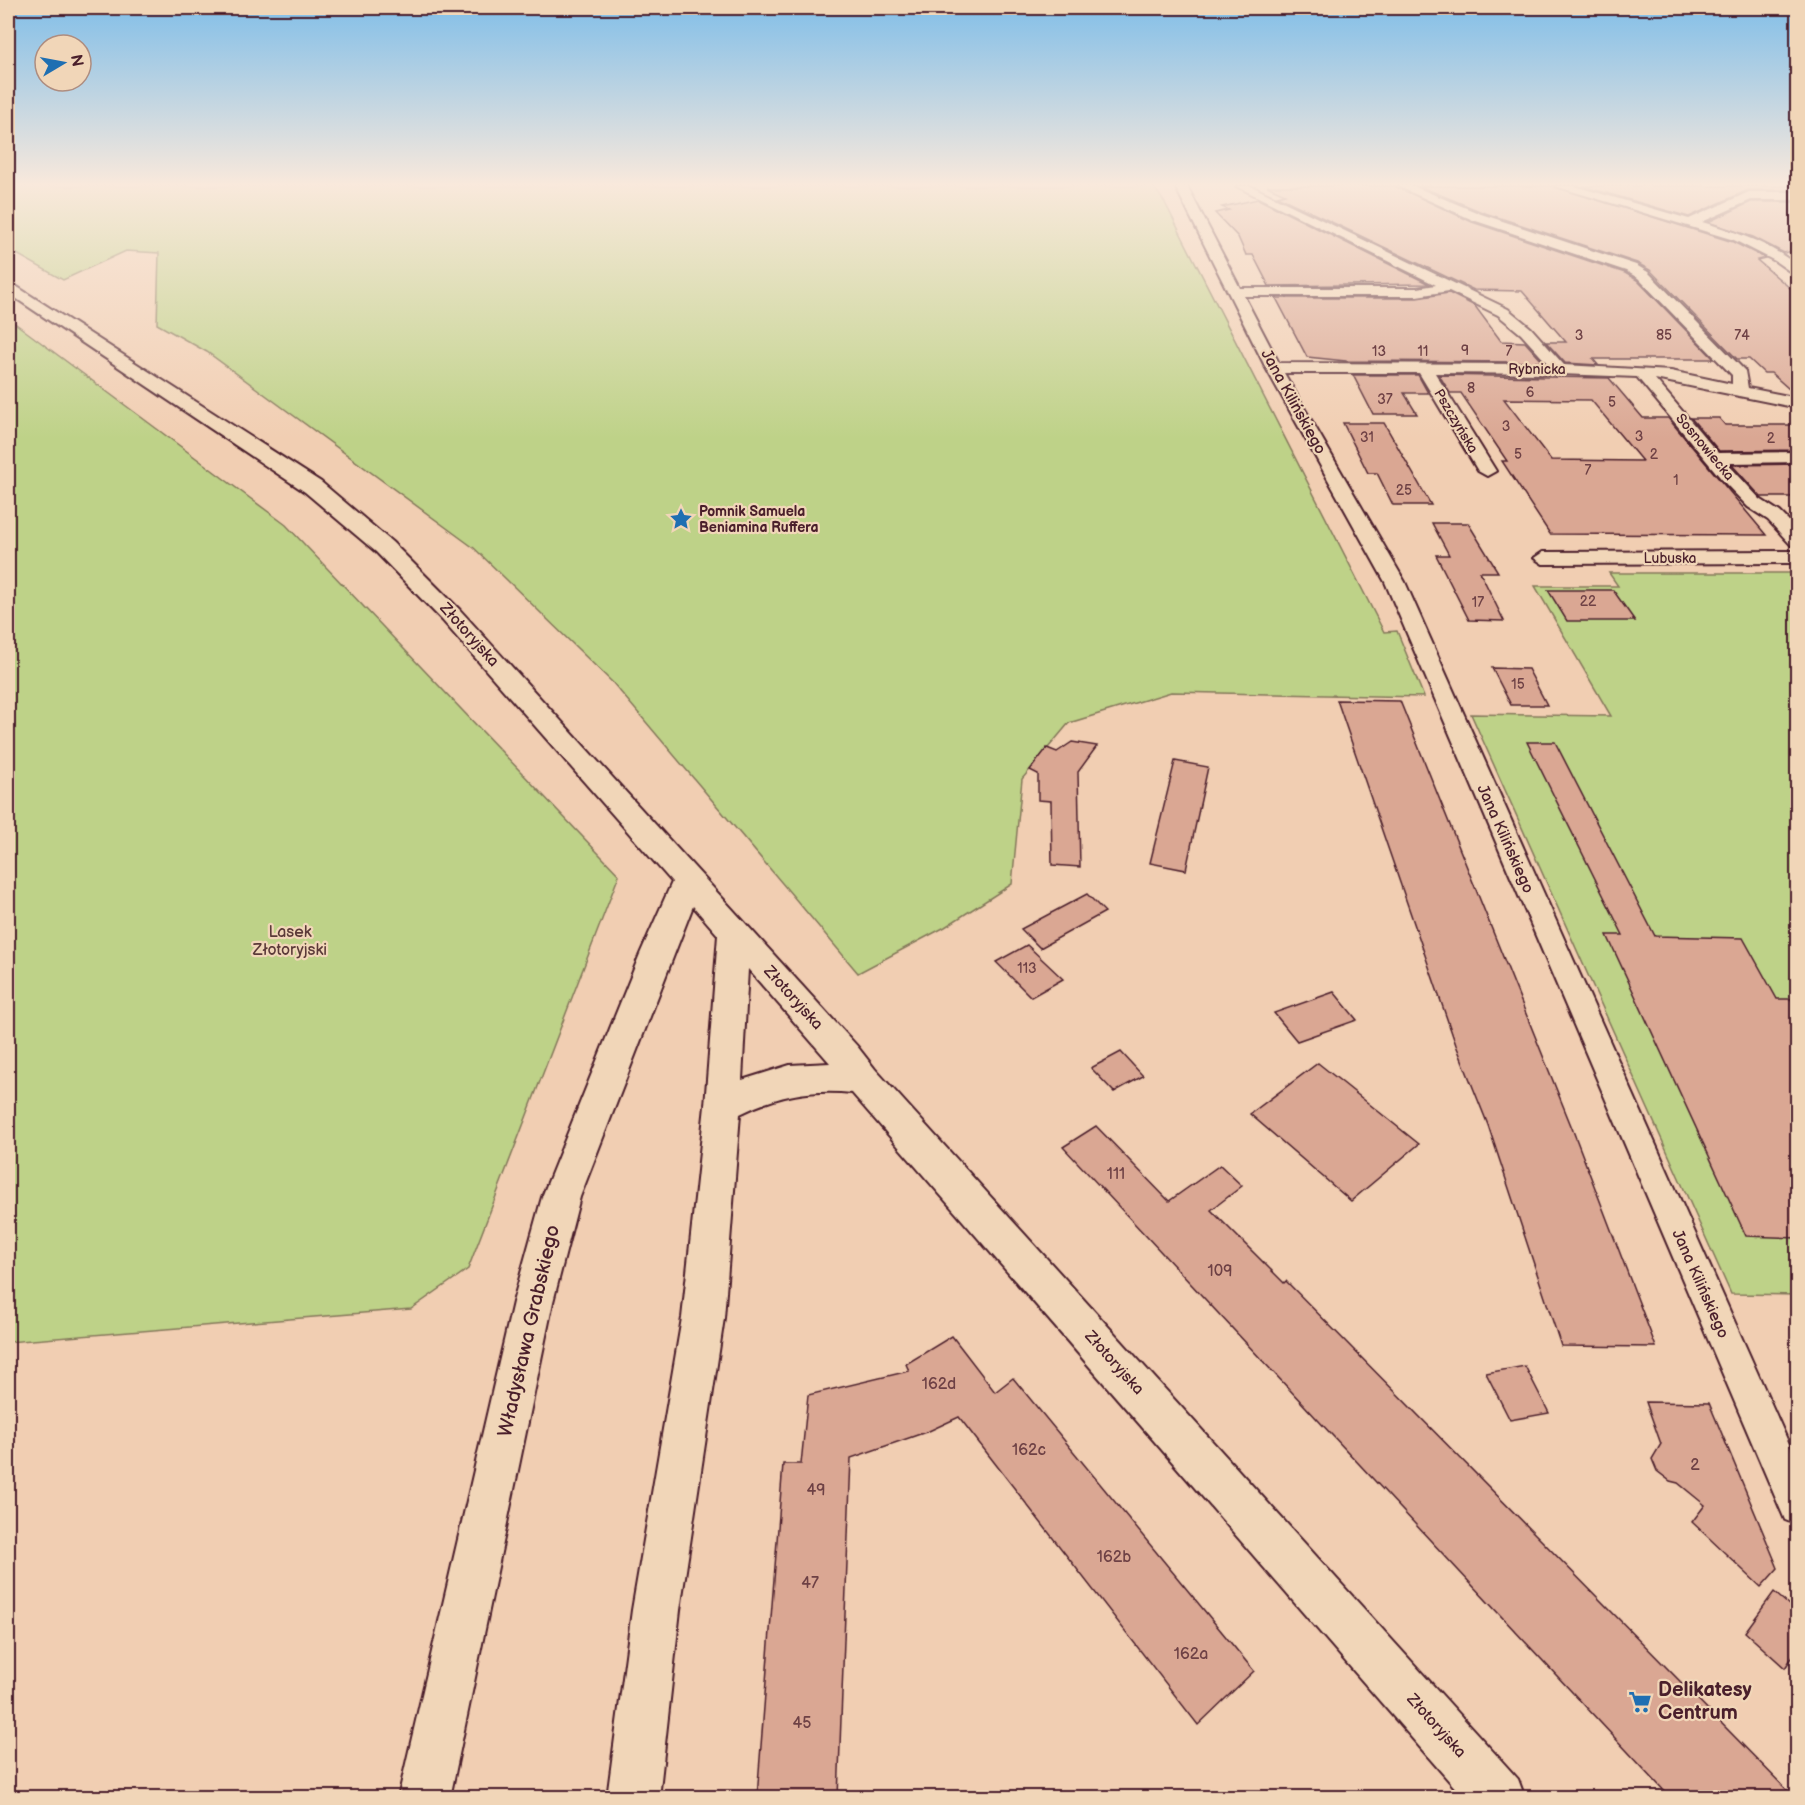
<svg xmlns="http://www.w3.org/2000/svg" width="1805" height="1805" font-family="'Balsamiq Sans',sans-serif">
	<style>
		.green { fill: #bed288; stroke: #84785a; stroke-width: 1.5 }
		.building { fill: #daa793; stroke: #4a1f2b; stroke-width: 1.5; fill-rule: evenodd }
		.lines { fill: none; stroke-linecap: round; stroke-linejoin: round }
		.minor-casing { stroke: #4a1f2b; stroke-width: 4 }
		.tertiary-casing { stroke: #4a1f2b; stroke-width: 4 }
		.minor { fill: #f1d6b8; fill-rule: evenodd }
		.tertiary { fill: #f1d6b8; fill-rule: evenodd }
		.labels { text-anchor: middle; dominant-baseline: central; stroke-width: 4.5; stroke-linejoin: round; paint-order: stroke }
		.number-label { font-size: 14px; fill: #6e4145 }
		.far-street-label { font-size: 14px; fill: #4a1f2b; stroke: #f1d6b8 }
		.far-poi-label { font-size: 14px; font-weight: bold; fill: #4a1f2b; stroke: #f1d6b8; text-anchor: start }
		.street-label { font-size: 16px; fill: #4a1f2b; stroke: #f1d6b8 }
		.park-label { font-size: 16px; fill: #5b3a39; stroke: #f1d6b8 }
		.near-number-label { font-size: 16px; fill: #6e4145 }
		.near-street-label { font-size: 20px; fill: #4a1f2b; stroke: #f1d6b8 }
		.near-poi-label { font-size: 20px; font-weight: bold; fill: #4a1f2b; stroke: #f1d6b8; text-anchor: start }
	</style>
	<rect width="100%" height="100%" fill="#f1ceb2"/>
	<filter id="ink" filterUnits="userSpaceOnUse"><feTurbulence type="fractalNoise" baseFrequency=".0167" numOctaves="2"/><feDisplacementMap in="SourceGraphic" scale="12" xChannelSelector="R" yChannelSelector="G"/><feConvolveMatrix kernelMatrix="1 2 1 2 8 2 1 2 1" color-interpolation-filters="sRGB"/></filter>
	<g filter="url(#ink)">
		<!-- green -->
		<g class="green">
			<path d="M8 186H1153L1165 203 1384 632 1397 631 1424 697 1171 692 1069 723 1022 779 1012 884 945 927 858 973 613 683 474 548 207 352 157 324 159 253 126 251 63 280 8 249Z"/>
			<path d="M8 318 286 525 619 875 468 1269 411 1309 8 1342Z"/>
			<path d="M1609 573H1797V1295L1731 1294 1471 714 1611 716 1535 586H1618Z"/>
		</g>
		<!-- building -->
		<g class="building">
			<path d="M1267 186H1395L1472 222 1625 273 1637 280 1714 359H1593L1598 365 1565 363 1546 342H1566L1522 291 1474 290 1277 196 1285 194Z"/>
			<path d="M1419 186H1553L1733 242 1765 258 1757 260 1797 294V396L1771 373H1764L1749 359H1737L1650 270 1637 263 1482 212Z"/>
			<path d="M1582 186H1797V190H1748L1689 217Z"/>
			<path d="M1258 199 1429 284 1269 286 1253 255H1246L1238 237 1215 213 1229 210 1222 207Z"/>
			<path d="M1751 202H1797V250L1784 253 1753 237 1708 222Z"/>
			<path d="M1449 293 1475 306 1501 341 1525 342 1543 362 1346 361 1307 357 1276 298H1417Z"/>
			<path d="M1353 375H1418L1428 393H1404L1417 414H1373Z"/>
			<path d="M1439 375 1609 378 1643 418H1668L1766 535 1550 534 1502 461H1507L1461 393H1450ZM1504 399 1591 400 1642 461 1551 460Z"/>
			<path d="M1691 418H1719L1725 425H1797V450L1719 451Z"/>
			<path d="M1343 423H1384L1431 505H1393L1377 473H1368Z"/>
			<path d="M1797 464V497H1761L1732 465Z"/>
			<path d="M1432 523H1468L1498 572H1480L1504 621 1469 620 1436 555H1449Z"/>
			<path d="M1548 590H1613L1635 621H1567Z"/>
			<path d="M1492 668 1528 669 1547 705H1511Z"/>
			<path d="M1337 700 1400 701 1572 1128 1656 1347 1561 1346 1488 1125 1456 1045Z"/>
			<path d="M1072 742 1097 746 1078 772 1080 867 1052 865 1051 801 1038 800V774L1030 770 1047 748 1057 752Z"/>
			<path d="M1527 742H1555L1655 936 1743 938 1777 999H1791L1797 1011V1238L1746 1236 1607 935H1623Z"/>
			<path d="M1175 761 1208 767 1186 870 1150 863Z"/>
			<path d="M1087 894 1105 912 1040 948 1021 929Z"/>
			<path d="M1027 945 1063 979 1031 997 996 962Z"/>
			<path d="M1334 992 1357 1020 1297 1041 1274 1013Z"/>
			<path d="M1121 1052 1143 1076 1114 1092 1091 1068Z"/>
			<path d="M1318 1063 1419 1144 1351 1201 1250 1114Z"/>
			<path d="M1096 1126 1169 1201 1220 1165 1242 1186 1211 1210 1284 1283 1286 1281 1794 1797H1670L1063 1147Z"/>
			<path d="M952 1336 995 1392 1013 1378 1254 1671 1198 1725 959 1417 929 1431 851 1458 838 1797H757L783 1464H801L808 1395 909 1371 906 1364Z"/>
			<path d="M1525 1366 1549 1413 1510 1420 1486 1373Z"/>
			<path d="M1646 1402 1709 1403 1778 1568 1761 1587 1692 1522 1705 1505 1678 1483 1670 1481 1657 1471 1652 1459 1661 1444Z"/>
			<path d="M1774 1592 1797 1612V1650L1785 1668 1745 1632Z"/>
		</g>
		<g class="lines">
			<!-- minor casing -->
			<g class="minor-casing">
				<g id="minor">
					<path d="M1175 186H1187L1240 288H1417L1436 285 1236 186H1251L1508 309 1531 328 1564 365 1671 371 1732 384V375L1638 278 1626 271 1473 220 1397 186H1413L1481 214 1636 265 1648 272 1745 371 1748 388 1798 398V408L1655 379 1718 453 1798 452V462L1727 463 1760 499 1780 512 1798 530V546L1791 545 1768 520 1748 507 1724 482 1637 377 1560 374 1435 373 1496 471 1487 476 1478 471 1419 373H1284L1405 582 1798 1464V1525L1785 1520 1385 582 1266 368ZM1449 291 1498 315 1521 334 1548 364 1279 363 1244 296H1417Z"/>
					<path d="M1555 186H1574L1689 219 1749 192H1798V200H1751L1702 222C1736 232 1769 243 1798 266V277L1775 261 1734 240Z"/>
					<path d="M1798 551V563L1543 564 1534 558 1543 552Z"/>
				</g>
			</g>
			<!-- tertiary casing -->
			<g class="tertiary-casing">
				<path id="tertiary" d="M8 281 321 482 392 542 460 610 857 1046 875 1069 1518 1779 1525 1798H1464L852 1093C811 1089 778 1095 740 1114L724 1318 680 1610 659 1798H607L632 1610 682 1318 705 1106 718 935 693 906 580 1197 553 1302 450 1798H398L513 1302 542 1197 640 954 672 882 442 620 376 552 305 492 8 293ZM748 969 830 1063 790 1065 742 1080Z"/>
			</g>
			<!-- minor -->
			<use href="#minor" class="minor"/>
			<!-- tertiary -->
			<use href="#tertiary" class="tertiary"/>
		</g>
	</g>
	<!-- sky -->
	<linearGradient id="sky" x2="0" y2="1"><stop stop-color="#81bee8"/><stop offset="0.42" stop-color="#f9e9dc"/><stop offset="1" stop-color="#f9e9dc" stop-opacity="0"/></linearGradient>
	<rect width="1805" height="439" fill="url(#sky)"/>
	<!-- icons -->
	<defs>
		<g id="sight-bare" transform="scale(1.8)"><path d="M0-6L1.8-2.2L6-1.7L2.9 1.2L3.7 5.4L0 3.3L-3.7 5.4L-2.9 1.2L-6-1.7L-1.8-2.2Z" fill="#1f6fb2" stroke="#f1d6b8" stroke-width="2.5" paint-order="stroke"/></g>
		<g id="supermarket-bare" transform="scale(1.8)"><path d="M-6-5.5h2.5l.6 2H6L4.5 2H-2.5L-4.4-4H-6ZM-1.5 3.2a1.3 1.3 0 1 0 .1 0ZM3 3.2a1.3 1.3 0 1 0 .1 0Z" fill="#1f6fb2" stroke="#f1d6b8" stroke-width="2.5" paint-order="stroke"/></g>
	</defs>
	<g fill-rule="evenodd">
		<use href="#sight-bare" x="681" y="519"/>
		<use href="#supermarket-bare" x="1640" y="1702"/>
	</g>
	<g class="labels">
		<!-- number labels -->
		<g class="number-label">
			<text x="1579" y="335">3</text>
			<text x="1664" y="335">85</text>
			<text x="1742" y="335">74</text>
			<text x="1465" y="350">9</text>
			<text x="1379" y="351">13</text>
			<text x="1423" y="351">11</text>
			<text x="1509" y="351">7</text>
			<text x="1471" y="388">8</text>
			<text x="1530" y="392">6</text>
			<text x="1385" y="399">37</text>
			<text x="1612" y="402">5</text>
			<text x="1506" y="426">3</text>
			<text x="1639" y="436">3</text>
			<text x="1367" y="437">31</text>
			<text x="1771" y="438">2</text>
			<text x="1518" y="454">5</text>
			<text x="1654" y="454">2</text>
			<text x="1588" y="470">7</text>
			<text x="1676" y="480">1</text>
			<text x="1404" y="490">25</text>
			<text x="1588" y="601">22</text>
			<text x="1478" y="602">17</text>
			<text x="1518" y="684">15</text>
			<text x="1027" y="968">113</text>
		</g>
		<!-- far-street labels -->
		<g class="far-street-label">
			<text x="1537" y="369">Rybnicka</text>
			<text transform="translate(1456 421) rotate(59)">Pszczyńska</text>
			<text transform="translate(1705 447) rotate(50)">Sosnowiecka</text>
			<text x="1670" y="558">Lubuska</text>
		</g>
		<!-- far-poi labels -->
		<g class="far-poi-label">
			<text x="699" y="511">Pomnik Samuela<tspan x="699" dy="16">Beniamina Ruffera</tspan></text>
		</g>
		<!-- street labels -->
		<g class="street-label">
			<text transform="translate(1293 402) rotate(61)">Jana Kilińskiego</text>
			<text transform="translate(469 635) rotate(48)">Złotoryjska</text>
			<text transform="translate(1505 839) rotate(66)">Jana Kilińskiego</text>
			<text transform="translate(793 998) rotate(48)">Złotoryjska</text>
			<text transform="translate(1700 1284) rotate(66)">Jana Kilińskiego</text>
			<text transform="translate(1114 1363) rotate(48)">Złotoryjska</text>
			<text transform="translate(1436 1726) rotate(48)">Złotoryjska</text>
		</g>
		<!-- park labels -->
		<g class="park-label">
			<text x="290" y="932">Lasek<tspan x="290" dy="18">Złotoryjski</tspan></text>
		</g>
		<!-- near-number labels -->
		<g class="near-number-label">
			<text x="1116" y="1174">111</text>
			<text x="1220" y="1271">109</text>
			<text x="939" y="1384">162d</text>
			<text x="1029" y="1450">162c</text>
			<text x="1695" y="1465">2</text>
			<text x="816" y="1490">49</text>
			<text x="1114" y="1557">162b</text>
			<text x="810" y="1583">47</text>
			<text x="1191" y="1654">162a</text>
			<text x="802" y="1723">45</text>
		</g>
		<!-- near-street labels -->
		<g class="near-street-label">
			<text transform="translate(529 1331) rotate(-77)">Władysława Grabskiego</text>
		</g>
		<!-- near-poi labels -->
		<g class="near-poi-label">
			<text x="1658" y="1690">Delikatesy<tspan x="1658" dy="23">Centrum</tspan></text>
		</g>
	</g>
	<!-- margin -->
	<rect width="1805" height="1805" fill="none" stroke="#f1d6b8" stroke-width="30"/>
	<rect x="15" y="15" width="1775" height="1775" fill="none" stroke="#4a1f2b" stroke-width="2" filter="url(#ink)"/>
	<!-- north arrow -->
	<g transform="translate(63 63) rotate(80)"><circle r="28" fill="#f1d6b8" stroke="#ae8d80" stroke-width="1.5"/>
	<path d="M0-4.5L10 22L0 15L-10 22Z" fill="#1f6fb2"/>
	<text y="-9" font-size="16" font-weight="bold" text-anchor="middle" fill="#4a1f2b">N</text>
	</g>
</svg>
